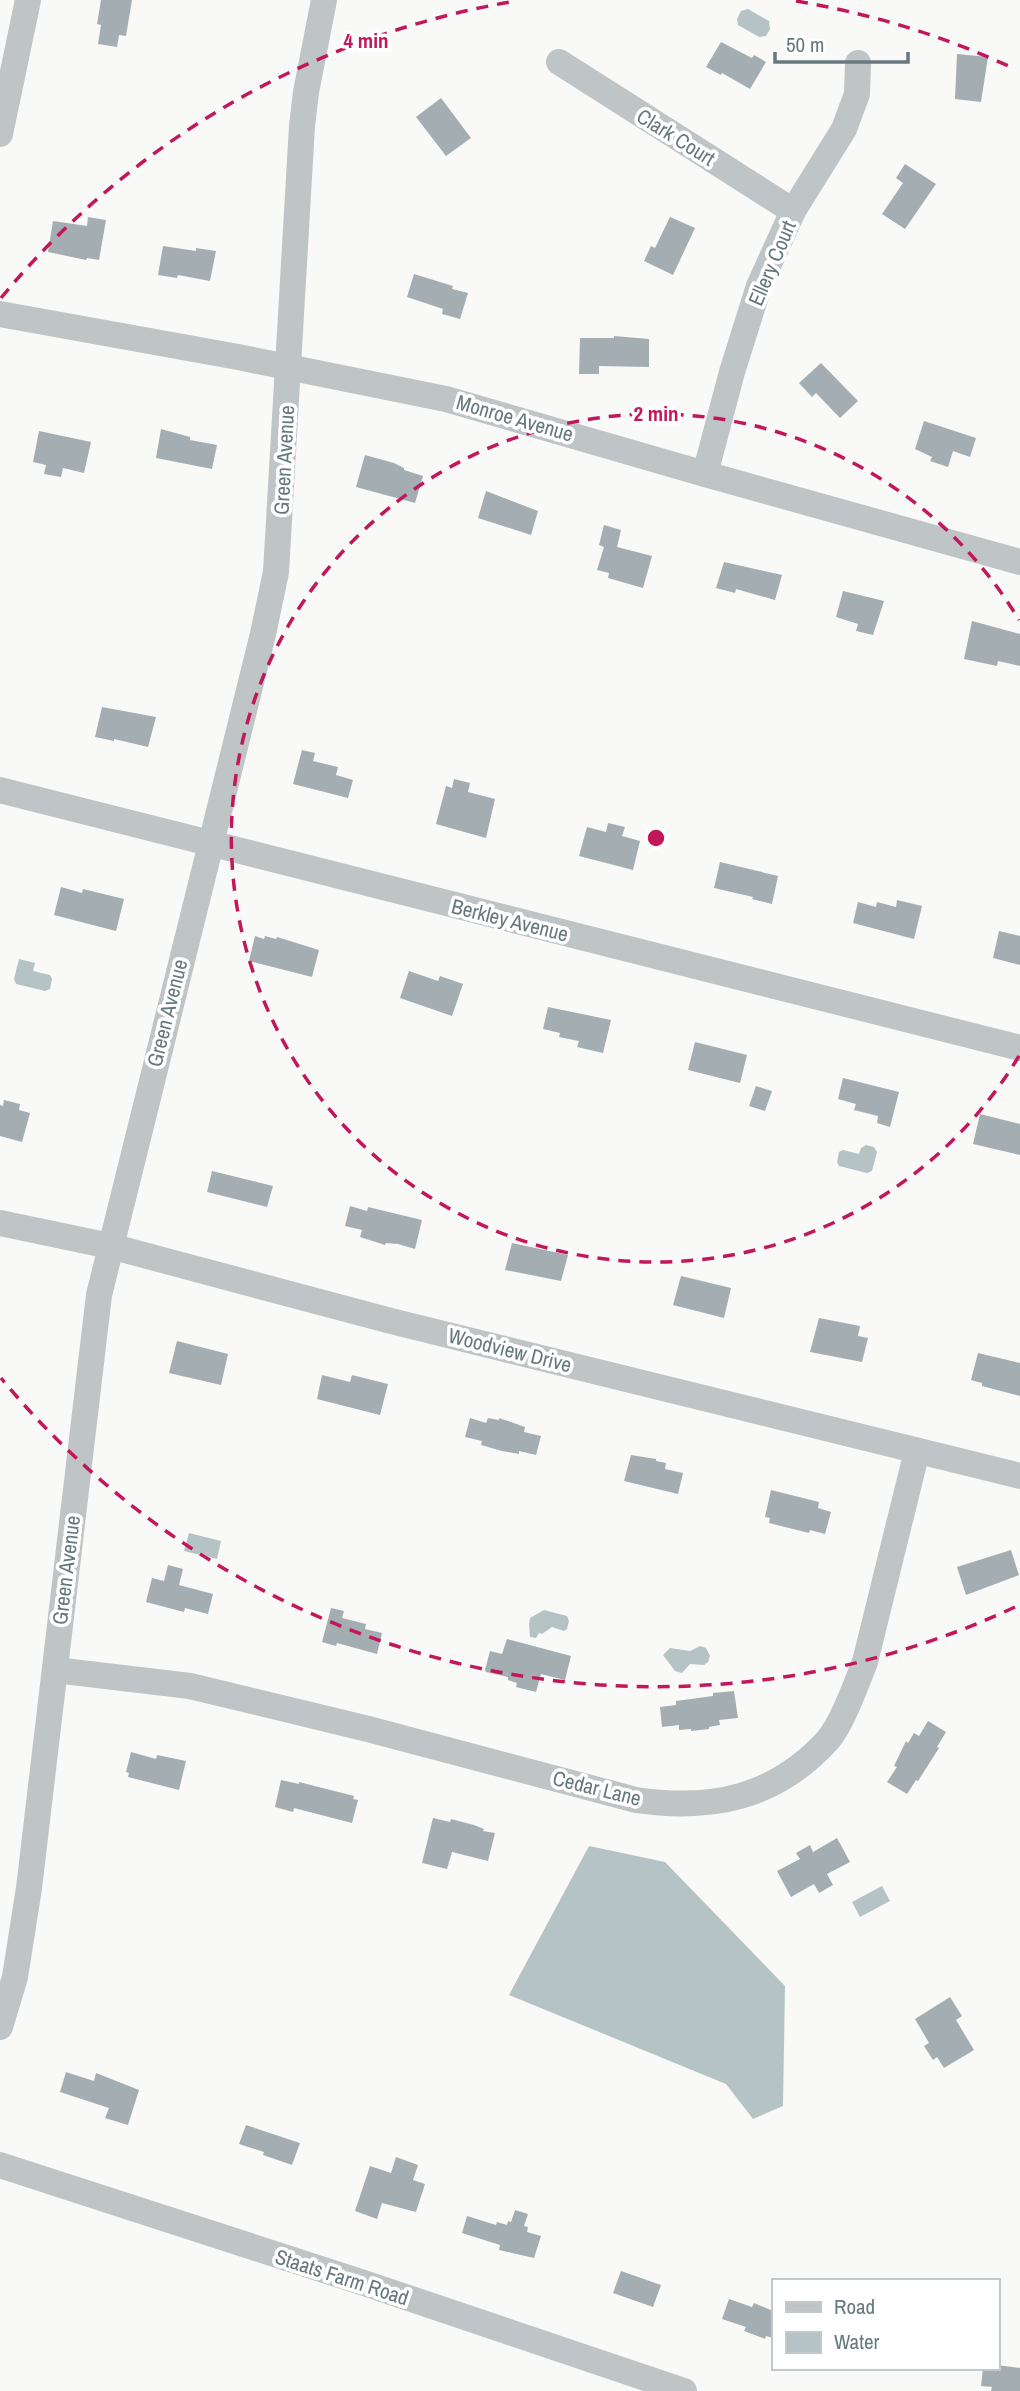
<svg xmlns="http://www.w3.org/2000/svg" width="1020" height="2391" font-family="'Archivo Narrow',sans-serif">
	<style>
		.water { fill: #b5c3c5 }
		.building { fill: #a4aeb2 }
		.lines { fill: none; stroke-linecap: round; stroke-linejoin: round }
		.minor { stroke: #bfc4c6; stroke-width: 26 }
		.ring { fill: none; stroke: #c2185b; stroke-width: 3.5; stroke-dasharray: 12 9 }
		.labels { text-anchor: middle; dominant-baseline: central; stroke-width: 7; stroke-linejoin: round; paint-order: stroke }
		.street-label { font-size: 21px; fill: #67797f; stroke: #fff }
		.centre { fill: #c2185b; stroke: #fff; stroke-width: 3.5 }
		.ring-label { font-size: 21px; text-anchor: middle; font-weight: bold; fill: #c2185b; stroke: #fff; stroke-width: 7; stroke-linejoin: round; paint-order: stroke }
	</style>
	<rect width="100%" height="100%" fill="#f9f9f7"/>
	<!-- water -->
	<g class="water">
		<path d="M748 9 769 21 770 29 766 36 759 37 738 25 737 19 741 11Z"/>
		<path d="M19 959 35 963 33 971 50 975 52 979 50 989 45 991 16 984 14 979Z"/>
		<path d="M866 1145 874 1147 877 1152 872 1171 867 1173 839 1166 837 1162 839 1152 843 1150 859 1154 861 1148Z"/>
		<path d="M189 1533 221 1541 217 1559 184 1551Z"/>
		<path d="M544 1610 567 1616 569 1621 567 1629 564 1631 552 1627 542 1634 539 1633 536 1638 530 1637 529 1624 530 1618Z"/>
		<path d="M700 1646 706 1648 710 1656 708 1662 704 1665 690 1664 682 1673 675 1671 663 1655 670 1648 690 1651Z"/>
		<path d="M589 1846 665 1862 785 1986 783 2106 753 2119 726 2084 509 1995Z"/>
		<path d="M882 1886 890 1901 860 1917 852 1902Z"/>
	</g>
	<!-- building -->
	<g class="building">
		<path d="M101 0H132L126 36 119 35 117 47 98 44 101 25 97 24Z"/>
		<path d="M721 42 752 58 754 55 766 62 750 89 722 73 721 75 706 67Z"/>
		<path d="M957 54 988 57 981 102 955 99Z"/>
		<path d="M441 98 471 138 446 156 416 117Z"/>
		<path d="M905 164 936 184 905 229 882 214 903 183 896 178Z"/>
		<path d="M88 217 106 220 99 260 87 258 86 260 48 252 53 221 87 226Z"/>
		<path d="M670 217 695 228 673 275 644 261 651 246 655 248Z"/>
		<path d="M163 246 196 251V248L216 251 210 281 178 275 177 278 158 275Z"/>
		<path d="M414 274 453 286 452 289 468 293 460 319 442 314 443 309 407 297Z"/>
		<path d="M614 336 649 339V367L599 366V374H579L580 338H614Z"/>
		<path d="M821 363 858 401 840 418 816 393 812 397 799 383Z"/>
		<path d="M924 421 976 438 970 457 953 451 948 467 930 461 932 457 915 449Z"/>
		<path d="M161 429 190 437V440L217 445 212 469 156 458Z"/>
		<path d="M39 431 91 442 84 473 63 468 61 477 44 474 46 465 33 462Z"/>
		<path d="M365 455 394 463 404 468V470L423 476 415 503 356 487Z"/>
		<path d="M486 491 538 511 531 535 478 518Z"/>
		<path d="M604 525 621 530 617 547 652 556 643 588 608 578 609 573 597 570 604 547 599 545Z"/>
		<path d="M724 562 782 575 775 600 736 589 735 593 716 588Z"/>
		<path d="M843 591 884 601 873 635 856 631 858 624 836 617Z"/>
		<path d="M972 621 1020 634V666L998 661 997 666 964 659Z"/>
		<path d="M102 707 156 717 148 747 114 739V741L95 737Z"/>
		<path d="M302 750 315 753 313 761 338 767 336 775 353 780 348 798 293 784Z"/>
		<path d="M454 779 470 783 468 792 495 799 486 838 436 824 446 786 452 788Z"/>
		<path d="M608 823 625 827 622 836 640 841 633 870 579 856 587 827 606 832Z"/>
		<path d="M720 862 778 876 772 904 752 899 753 897 714 888Z"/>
		<path d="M61 887 82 893 83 889 124 899 116 931 54 915Z"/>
		<path d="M897 900 922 906 914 939 853 923 858 902 876 907 877 902 896 907Z"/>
		<path d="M999 931 1020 936V965L993 958Z"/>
		<path d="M255 936 264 939 265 936 276 939 277 937 319 950 312 977 249 961Z"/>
		<path d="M409 971 438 981 440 976 463 984 452 1016 400 998Z"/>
		<path d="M548 1007 611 1020 603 1053 577 1047 579 1041 559 1037 560 1033 543 1029Z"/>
		<path d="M695 1042 747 1055 740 1083 688 1070Z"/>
		<path d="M843 1078 899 1092 890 1127 877 1123 878 1116 854 1110 856 1104 838 1099Z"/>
		<path d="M756 1086 772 1091 765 1111 749 1106Z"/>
		<path d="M4 1100 20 1104 19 1110 30 1113 22 1142 0 1136V1105L3 1106Z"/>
		<path d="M980 1114 1020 1124V1155L973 1144Z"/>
		<path d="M212 1171 273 1186 267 1207 207 1192Z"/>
		<path d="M350 1206 367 1211 368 1207 422 1220 415 1249 398 1244 386 1243 385 1245 360 1237 362 1230 345 1226Z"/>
		<path d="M512 1243 568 1255 561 1281 505 1270Z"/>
		<path d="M681 1276 731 1288 724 1318 673 1305Z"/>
		<path d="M819 1318 860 1326 858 1336 868 1338 862 1362 810 1352Z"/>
		<path d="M177 1341 228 1354 221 1385 169 1373Z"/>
		<path d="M978 1353 1020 1363V1396L982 1386V1383L971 1380Z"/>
		<path d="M322 1375 350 1382 352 1375 388 1384 380 1415 317 1399Z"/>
		<path d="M470 1418 486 1423 488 1418 499 1420V1418L525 1427 524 1432 541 1436 536 1455 519 1451V1454L502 1451 481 1445 482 1441 465 1437Z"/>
		<path d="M631 1455 656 1459V1461L666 1463 665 1469 683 1473 678 1494 624 1481Z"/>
		<path d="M771 1490 819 1502 818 1508 831 1512 825 1534 810 1530 809 1533 769 1523 770 1518 765 1517Z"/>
		<path d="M1011 1550 1019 1575 966 1595 957 1567Z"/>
		<path d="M168 1565 183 1569 179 1585 213 1594 208 1614 185 1608 184 1612 146 1602 152 1578 164 1581Z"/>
		<path d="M331 1608 344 1611 342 1618 366 1624 365 1629 382 1633 377 1654 337 1643 336 1646 322 1642Z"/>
		<path d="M507 1639 571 1656 565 1680 541 1674 536 1692 516 1687 517 1683 508 1680V1677L486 1672 485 1670 490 1651 502 1654Z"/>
		<path d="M734 1691 738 1718 719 1720 720 1725 709 1727V1729L691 1731V1729L679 1730V1725L662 1727 660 1707 676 1705V1701L713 1696V1693Z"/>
		<path d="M928 1721 946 1732 937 1747 939 1748 918 1781 916 1780 907 1794 887 1782 897 1767 894 1766 906 1741 908 1743 914 1733 919 1736Z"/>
		<path d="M131 1752 156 1759 157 1755 186 1761 179 1790 128 1777 129 1773 126 1772Z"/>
		<path d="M281 1780 299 1784V1782L354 1796 353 1799 358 1800 352 1823 294 1808 293 1812 275 1807Z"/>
		<path d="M433 1818 450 1822 451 1819 474 1825 484 1829 483 1831 495 1833 488 1861 452 1852 447 1869 422 1863Z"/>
		<path d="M837 1838 850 1862 827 1874 833 1885 819 1893 814 1884 791 1897 777 1871 800 1859 796 1853 810 1845 813 1852Z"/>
		<path d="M950 1997 962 2016 956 2020 974 2050 944 2068 937 2057 933 2060 924 2046 929 2043 915 2019Z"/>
		<path d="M66 2072 94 2081 96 2073 139 2090 128 2125 105 2118 109 2108 60 2092Z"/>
		<path d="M246 2125 300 2143 292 2165 263 2155 264 2152 239 2144Z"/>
		<path d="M396 2157 418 2165 413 2180 425 2184 416 2212 382 2203 377 2219 355 2211 370 2166 391 2173Z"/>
		<path d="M515 2210 528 2214 524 2226 528 2227 527 2232 541 2236 534 2258 499 2250 500 2245 462 2233 467 2216 496 2225 497 2222 507 2225 508 2221 511 2222Z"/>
		<path d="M621 2271 661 2285 653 2307 613 2293Z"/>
		<path d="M729 2299 752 2307 754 2303 773 2311V2338L766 2336 765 2339 744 2331 746 2327 722 2319Z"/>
		<path d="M997 2365 1020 2368V2391H991L992 2387 981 2386 983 2368H997Z"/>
	</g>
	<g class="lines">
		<!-- minor -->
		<g class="minor">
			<path d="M559 62 793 211"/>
			<path d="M0 134 28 0"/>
			<path d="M0 314 238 357 446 399 705 474 1020 562"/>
			<path d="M705 474 732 372 759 286 793 211 844 129 857 94 858 63"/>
			<path d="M0 790 1020 1048"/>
			<path d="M0 1223 110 1246 391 1321 1020 1476"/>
			<path d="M55 1670 190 1686 368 1729 636 1800C712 1811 775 1798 828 1740 843 1722 856 1684 865 1662L917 1451"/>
			<path d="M0 2027 15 1977 29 1888 99 1295 263 634 276 572 302 126 306 92 324 0"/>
			<path d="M0 2165 361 2282 684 2391"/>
		</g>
	</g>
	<!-- distance rings -->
	<g class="ring">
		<path d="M1019 1056A424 424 0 1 1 1019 620"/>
		<path d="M1015 1607A849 849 0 0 1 1 1378M1 298A849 849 0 0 1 516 1M796 1A849 849 0 0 1 1015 69"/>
	</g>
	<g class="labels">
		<!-- street labels -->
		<g class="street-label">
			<text transform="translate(676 137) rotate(32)">Clark Court</text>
			<text transform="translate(772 263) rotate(-67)">Ellery Court</text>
			<text transform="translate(515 418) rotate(16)">Monroe Avenue</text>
			<text transform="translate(284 460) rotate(-87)">Green Avenue</text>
			<text transform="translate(510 920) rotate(14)">Berkley Avenue</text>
			<text transform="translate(167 1013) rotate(-76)">Green Avenue</text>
			<text transform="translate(510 1350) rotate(14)">Woodview Drive</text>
			<text transform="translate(66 1570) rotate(-83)">Green Avenue</text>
			<text transform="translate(597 1788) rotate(14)">Cedar Lane</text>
			<text transform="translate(342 2277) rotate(18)">Staats Farm Road</text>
		</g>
	</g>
	<circle cx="656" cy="838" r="10" class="centre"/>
	<g class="ring-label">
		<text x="366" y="48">4 min</text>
		<text x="656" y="421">2 min</text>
	</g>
	<!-- legend -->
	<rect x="772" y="2279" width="228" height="91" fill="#ffffff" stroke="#c2c9cc" stroke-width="2"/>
	<rect x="786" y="2302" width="35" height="10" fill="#bfc4c6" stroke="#c2c9cc" stroke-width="2"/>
	<text x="834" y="2314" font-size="21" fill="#67797f">Road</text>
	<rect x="786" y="2332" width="35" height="21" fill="#b5c3c5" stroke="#c2c9cc" stroke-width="2"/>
	<text x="834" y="2349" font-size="21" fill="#67797f">Water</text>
	<!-- scale -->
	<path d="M775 52v10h133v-10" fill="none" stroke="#67797f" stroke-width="3.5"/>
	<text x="786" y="52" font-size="21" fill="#67797f" stroke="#ffffff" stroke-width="5" paint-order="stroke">50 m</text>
</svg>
